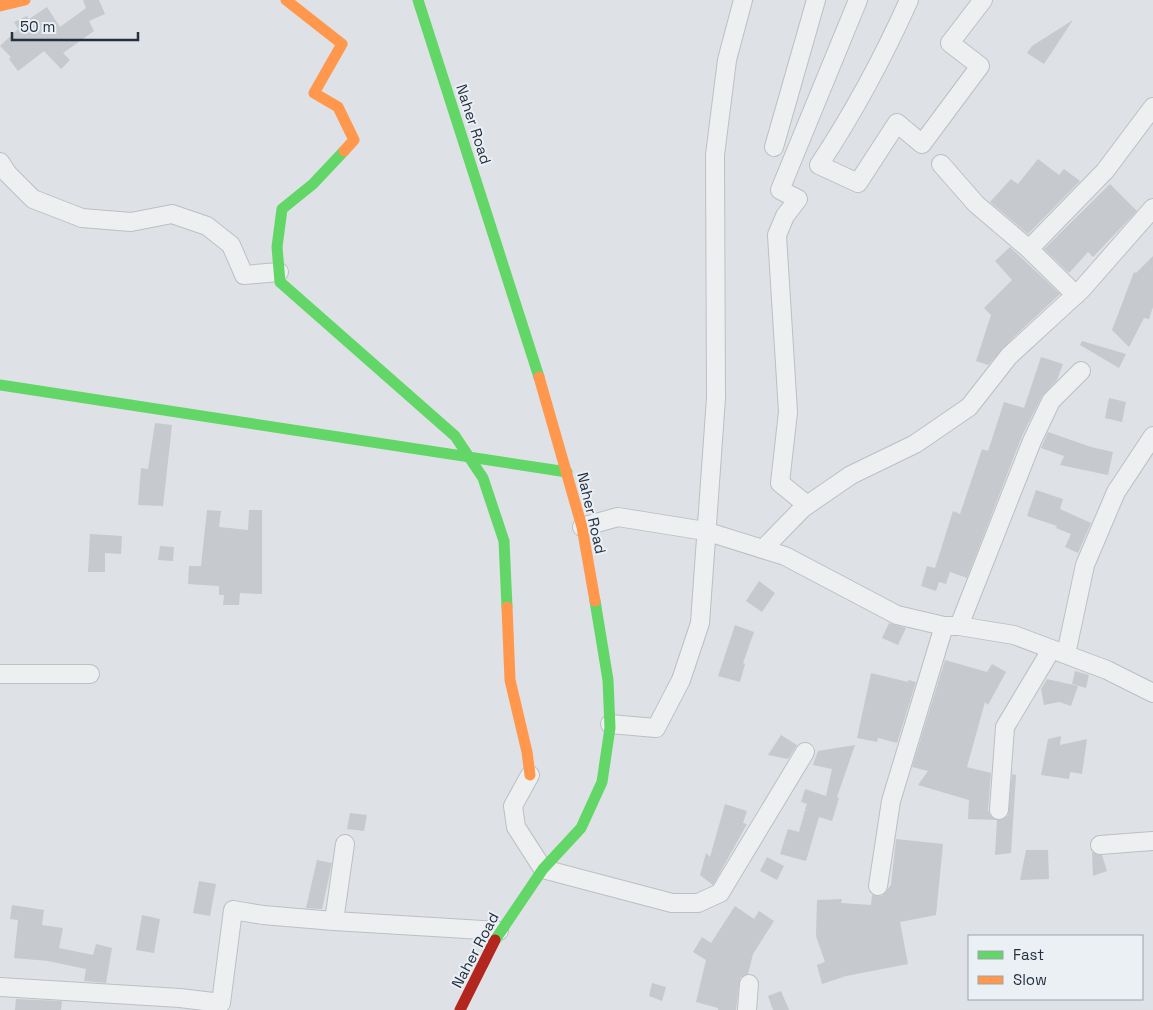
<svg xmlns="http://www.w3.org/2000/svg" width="1153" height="1010" font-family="'Space Grotesk',sans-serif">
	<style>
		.building { fill: #c6c9cd }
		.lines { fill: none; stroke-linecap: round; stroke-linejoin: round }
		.street-casing { stroke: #bcbfc3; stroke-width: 20 }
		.street { stroke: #eeeff1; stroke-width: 18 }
		.fast { stroke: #63d668; stroke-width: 11 }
		.slow { stroke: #ff974d; stroke-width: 11 }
		.jam { stroke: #b3261e; stroke-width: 11 }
		.labels { text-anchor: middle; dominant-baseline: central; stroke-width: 4; stroke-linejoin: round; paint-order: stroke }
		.street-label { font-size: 15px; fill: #242f3f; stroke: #ebf0f5 }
	</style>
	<rect width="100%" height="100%" fill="#dee1e5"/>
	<!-- building -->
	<g class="building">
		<path d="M83 0H99L105 14 89 21 94 31 63 53 70 60 61 69 44 51 18 71 9 59 11 57 0 46 18 29 14 22 27 16 29 19 47 7 60 27 86 8Z"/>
		<path d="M1073 20 1044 64 1027 53 1032 46Z"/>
		<path d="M1038 159 1059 175 1064 169 1080 181 1028 234 990 202 1011 179 1018 184Z"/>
		<path d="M1110 184 1137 211 1093 257 1088 252 1069 273 1044 249Z"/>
		<path d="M1010 247 1060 294 1016 335 988 365 976 361 991 315 984 308 1012 280 995 261Z"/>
		<path d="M1153 256V307L1149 319 1144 318 1129 347 1112 330 1134 272 1136 273Z"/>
		<path d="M1082 341 1126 354 1119 368 1080 345Z"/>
		<path d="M1041 357 1063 364 1057 380 1042 396 1022 436 967 578 950 572 946 584 939 582 936 591 921 586 927 566 935 568 953 511 960 514 982 449 988 451 1004 402 1024 408Z"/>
		<path d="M1109 398 1126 402 1122 422 1105 418Z"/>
		<path d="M155 423 172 425 163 506 138 505 141 468 148 469Z"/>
		<path d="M1048 432 1091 447 1113 452 1108 475 1060 465 1064 456 1041 448Z"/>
		<path d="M1036 490 1063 499 1060 509 1091 523 1078 553 1065 547 1071 534 1056 528 1057 526 1027 516Z"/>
		<path d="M207 510 221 511 219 527 248 530 249 510H262V594L240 593 239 605H223L224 595H219V586L188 584 189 566H201Z"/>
		<path d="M90 534 122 536 121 554 105 553V572H88Z"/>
		<path d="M160 546 174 547 173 561 158 560Z"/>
		<path d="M759 581 775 593 762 612 746 601Z"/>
		<path d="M889 623 906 628 898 645 882 638Z"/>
		<path d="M735 625 754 632 743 663 745 664 740 682 718 676Z"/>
		<path d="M945 660 987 672 992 664 1006 672 988 705 985 702 967 767 991 773 988 810 990 815 998 820 1008 816 1012 774 1016 775 1011 853 995 855 997 820 968 819 969 800 918 785 928 771 912 767Z"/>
		<path d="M1075 671 1089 675 1086 688 1072 684Z"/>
		<path d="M871 673 908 682V680L916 682 897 743 878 738 877 742 857 738Z"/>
		<path d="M1047 679 1078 686 1071 706 1059 702 1044 705 1041 689Z"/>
		<path d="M781 735 797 745 788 759 768 755Z"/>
		<path d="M1061 736 1060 745 1087 739 1082 774 1070 772 1069 779 1041 775 1048 739Z"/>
		<path d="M855 745 837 797 839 798 832 821 819 817 806 861 780 854 788 829 799 832 805 810 808 811 805 809 807 804 801 802 805 789 826 796 832 769 813 765 818 751Z"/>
		<path d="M725 804 747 811 743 823 747 824 713 885 700 875 706 853 710 857Z"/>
		<path d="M350 813 367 815 364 831 347 829Z"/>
		<path d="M896 839 943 844 936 915 900 922 908 964 846 976 822 984 817 965 825 962 816 936 817 900 842 899 841 903 871 905 872 895 882 896 891 885Z"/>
		<path d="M1026 850H1048L1049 879 1020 880Z"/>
		<path d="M1092 852 1102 855 1107 871 1093 876Z"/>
		<path d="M767 857 784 866 777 880 760 871Z"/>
		<path d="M317 860 332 863 322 909 306 908Z"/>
		<path d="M199 881 216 884 210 916 193 913Z"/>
		<path d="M12 905 44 910 42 925 63 928 59 948 93 955 96 944 112 948 106 983 84 981 86 969 48 961 14 958 18 920 10 919Z"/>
		<path d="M735 906 754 919 759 911 774 921 753 954 748 974 740 978 736 1010H718V1008L696 1002 706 960 693 952 702 937 711 943Z"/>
		<path d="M142 915 160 919 154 953 136 950Z"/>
		<path d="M652 983 666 987 662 1001 649 996Z"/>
		<path d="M781 991 789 1010H773L768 996Z"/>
		<path d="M16 999 62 1001 61 1010H15Z"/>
	</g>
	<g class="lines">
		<!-- street casing -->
		<g class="street-casing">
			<g id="street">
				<path d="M909 0C883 58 854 112 819 165L858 183 897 123 922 144 980 66 950 43 983 0"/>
				<path d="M774 147 816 0"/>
				<path d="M0 162 8 174 33 199 82 218 131 222 172 214 207 226 231 245 244 275 279 272"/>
				<path d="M941 164 976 204 1029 249 1076 295"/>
				<path d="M1029 249 1105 171 1153 107"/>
				<path d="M807 505 780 483 788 412 777 235 785 216 798 199 780 190 858 0"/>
				<path d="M582 527 618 517 705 531 785 556 897 615 944 626H959L1014 635 1107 670 1153 693"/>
				<path d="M763 549 803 508 851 475 915 444 969 407 1009 356 1082 289 1153 208"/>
				<path d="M959 626 1032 441 1051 401 1081 371"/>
				<path d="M1066 654 1085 565 1116 492 1153 436"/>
				<path d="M0 674H90"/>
				<path d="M610 724 656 728 681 680 700 623 716 398 715 155 727 60 743 0"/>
				<path d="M530 775 513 806 516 827 543 869 672 903H698L720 893 805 752"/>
				<path d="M999 810 1005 727 1051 650"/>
				<path d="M345 844 334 921 499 931"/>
				<path d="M1100 845 1153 841"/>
				<path d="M878 886 891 801 944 626"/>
				<path d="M0 987 180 998 221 1003 233 910 263 915 334 921"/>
				<path d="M747 1010 749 984"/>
			</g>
		</g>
		<!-- street -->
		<use href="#street" class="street"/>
		<!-- fast -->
		<g class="fast">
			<path d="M418 0 539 377"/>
			<path d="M344 151 313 184 282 209 277 247 280 282 455 436 483 478 504 541 507 607"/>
			<path d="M0 385 567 472"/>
			<path d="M495 940 543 869 581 828 602 782 610 728 608 680 595 601"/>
		</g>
		<!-- slow -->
		<g class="slow">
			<path d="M286 0 342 44 314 93 338 107 354 140 344 151"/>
			<path d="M0 6 25 0"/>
			<path d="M539 377 582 527 595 601"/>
			<path d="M507 607 510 680 527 752 530 775"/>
		</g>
		<!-- jam -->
		<path class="jam" d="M460 1010 495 940"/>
	</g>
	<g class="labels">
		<!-- street labels -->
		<g class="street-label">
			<text transform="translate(474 124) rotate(72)">Naher Road</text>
			<text transform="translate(592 513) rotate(77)">Naher Road</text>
			<text transform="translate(475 950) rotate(-62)">Naher Road</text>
		</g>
	</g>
	<!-- legend -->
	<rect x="968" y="935" width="175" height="65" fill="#ebf0f5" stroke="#9ba3ac"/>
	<rect x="978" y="951" width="25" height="8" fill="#63d668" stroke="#9ba3ac"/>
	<text x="1013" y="960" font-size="15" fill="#242f3f">Fast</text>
	<rect x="978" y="976" width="25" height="8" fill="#ff974d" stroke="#9ba3ac"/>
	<text x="1013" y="985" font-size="15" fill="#242f3f">Slow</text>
	<!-- scale -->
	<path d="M12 32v8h126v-8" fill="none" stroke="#242f3f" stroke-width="2.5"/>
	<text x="20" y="32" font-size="15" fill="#242f3f" stroke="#ebf0f5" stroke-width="4" paint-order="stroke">50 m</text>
</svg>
